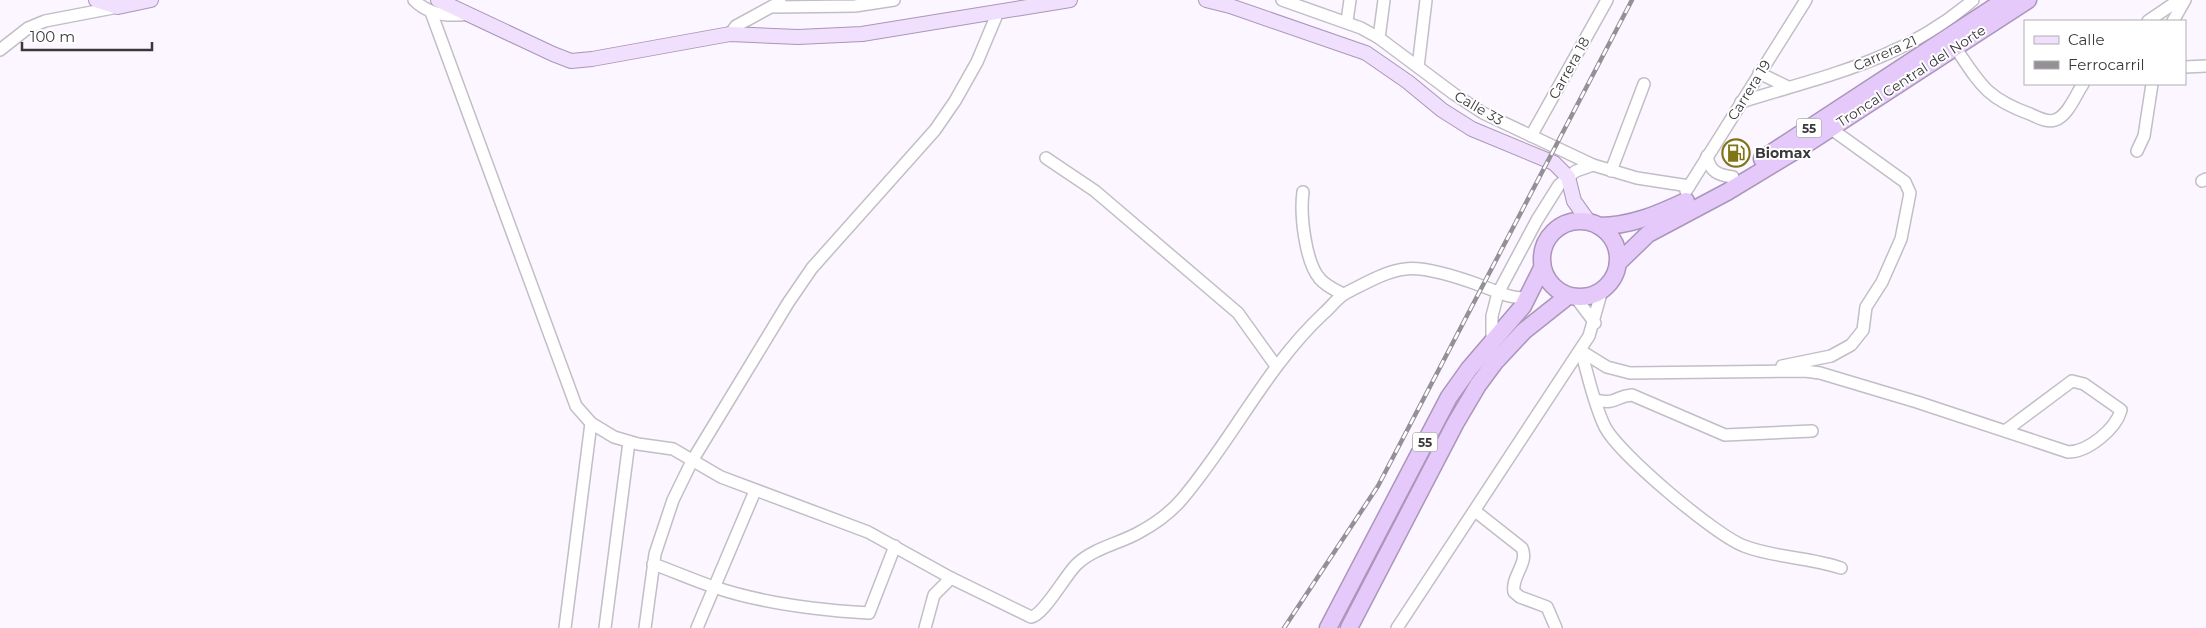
<svg xmlns="http://www.w3.org/2000/svg" width="2206" height="628" font-family="Montserrat,sans-serif">
	<style>
		.lines { fill: none; stroke-linecap: round; stroke-linejoin: round }
		.minor-casing { stroke: #c2bec5; stroke-width: 14 }
		.major-casing { stroke: #aa96b8; stroke-width: 16 }
		.highway-casing { stroke: #aa96b8; stroke-width: 19 }
		.minor { stroke: #fff; stroke-width: 11 }
		.major { stroke: #f0dffd; stroke-width: 14 }
		.highway { stroke: #e6c9fb; stroke-width: 16 }
		.rail-casing { stroke: #949096; stroke-width: 4.5 }
		.rail { stroke: #fff; stroke-width: 2.5; stroke-dasharray: 8; stroke-linecap: butt }
		.labels { text-anchor: middle; dominant-baseline: central; stroke-width: 4; stroke-linejoin: round; paint-order: stroke }
		.shield { fill: #fff; stroke: #757476; stroke-width: 1 }
		.shield-label { font-size: 12px; font-weight: bold; fill: #3a383b }
		.street-label { font-size: 14px; fill: #3a383b; stroke: #fff }
		.poi-label { font-size: 14px; font-weight: bold; fill: #3a383b; stroke: #fff; text-anchor: start }
	</style>
	<rect width="100%" height="100%" fill="#fbf6ff"/>
	<g class="lines">
		<!-- minor casing -->
		<g class="minor-casing">
			<g id="minor">
				<path d="M414 0C429 15 448 17 468 14"/>
				<path d="M1282 0 1361 28 1379 38 1454 94 1483 113 1593 165 1637 178 1689 186"/>
				<path d="M774 7 855 6 894 0"/>
				<path d="M431 12 576 406 591 423 614 437 638 444 673 449 721 477 868 532 951 578 1031 617C1044 615 1066 574 1077 564 1094 548 1118 544 1138 533 1153 525 1171 512 1182 499 1233 439 1266 367 1324 313 1331 307 1338 297 1346 293 1364 284 1386 271 1405 269 1426 266 1463 279 1482 286 1499 292 1512 300 1529 297"/>
				<path d="M1347 21 1350 0"/>
				<path d="M2148 21 2179 0"/>
				<path d="M2173 21 2185 0"/>
				<path d="M730 34 736 26 780 2"/>
				<path d="M1379 38 1384 0"/>
				<path d="M1955 47C1980 84 1986 98 2030 114 2037 117 2047 123 2055 120 2068 116 2076 94 2083 84"/>
				<path d="M0 50 28 28 45 21 118 7"/>
				<path d="M1418 67 1426 0"/>
				<path d="M2185 67 2206 66"/>
				<path d="M1759 73 1788 87"/>
				<path d="M1741 102C1827 75 1902 61 1973 0"/>
				<path d="M1531 136 1607 0"/>
				<path d="M2137 151 2144 136 2152 84"/>
				<path d="M1707 156C1710 172 1718 175 1733 177"/>
				<path d="M1046 158 1095 191 1238 313 1276 366"/>
				<path d="M1611 171 1644 84"/>
				<path d="M2202 181 2206 179"/>
				<path d="M1686 191 1806 0"/>
				<path d="M1303 192C1300 214 1305 262 1320 279 1326 286 1335 290 1343 294"/>
				<path d="M1576 298 1595 323"/>
				<path d="M1492 341V316L1498 293 1537 220 1559 185 1568 177 1576 171 1593 165"/>
				<path d="M1581 351 1607 367 1630 373 1805 371 1820 373 1917 402 2068 452C2088 452 2116 429 2121 410L2084 384 2072 381 2005 431"/>
				<path d="M1581 351C1588 375 1594 405 1605 427 1619 454 1715 535 1744 546 1775 558 1809 557 1841 568"/>
				<path d="M1782 366 1831 356 1851 345 1863 330 1866 307 1882 282 1901 239 1910 193 1905 182 1830 128"/>
				<path d="M1596 400C1617 405 1615 396 1632 395L1725 435 1812 431"/>
				<path d="M1475 511 1522 548C1529 563 1511 576 1514 592L1520 597 1547 607 1556 628"/>
				<path d="M653 564C673 571 693 580 714 587 764 604 817 610 869 613L895 546"/>
				<path d="M565 628 591 423"/>
				<path d="M605 628 629 442"/>
				<path d="M645 628 655 554 673 500 692 461 788 303 812 268 935 130 955 101 977 62 998 12"/>
				<path d="M697 628 755 491"/>
				<path d="M925 628 934 595 951 578"/>
				<path d="M1397 628 1589 336 1602 290"/>
			</g>
		</g>
		<!-- major casing -->
		<g class="major-casing">
			<g id="major">
				<path d="M96 0 118 7 151 0"/>
				<path d="M438 0 553 54 571 61 592 59 730 34 798 37 862 34 1070 0"/>
				<path d="M1206 0 1230 6 1366 53 1408 82 1442 110 1472 129 1554 163 1568 177 1574 201 1589 222"/>
			</g>
		</g>
		<!-- highway casing -->
		<g class="highway-casing">
			<g id="highway">
				<path d="M1762 159 2005 0"/>
				<circle cx="1580" cy="259" r="38"/>
				<path d="M1599 226C1631 226 1658 214 1686 201"/>
				<path d="M1618 263 1648 234 1727 192 1808 143 2028 0"/>
				<path d="M1328 628 1449 397 1469 369 1523 306 1542 268"/>
				<path d="M1349 628 1455 424 1478 385 1495 362 1524 331 1568 296"/>
			</g>
		</g>
		<!-- minor -->
		<use href="#minor" class="minor"/>
		<!-- major -->
		<use href="#major" class="major"/>
		<!-- highway -->
		<use href="#highway" class="highway"/>
		<!-- rail casing -->
		<g class="rail-casing">
			<path id="rail" d="M1284 628 1378 486 1632 0"/>
		</g>
		<!-- rail -->
		<use href="#rail" class="rail"/>
	</g>
	<!-- icons -->
	<defs>
		<g id="fuel-ring" transform="scale(1.4375)"><circle r="9.5" fill="#fff" stroke="#817416" stroke-width="1.5"/><path d="M-5.5-6h7V0h2V4h1.3V-2.5L3-4.5l.8-.8L6-3V5H2.5V1h-1V6h-7ZM-4.2-4.7v3.2H.2V-4.7Z" fill="#817416"/></g>
	</defs>
	<g fill-rule="evenodd">
		<use href="#fuel-ring" x="1736" y="153"/>
	</g>
	<g class="labels">
		<!-- shield labels -->
		<g class="shield">
			<rect x="1796.5" y="118.5" width="25" height="19" rx="4"/>
			<rect x="1412.5" y="432.5" width="25" height="19" rx="4"/>
		</g>
		<g class="shield-label">
			<text x="1809" y="128">55</text>
			<text x="1425" y="442">55</text>
		</g>
		<!-- street labels -->
		<g class="street-label">
			<text transform="translate(1885 53) rotate(-24)">Carrera 21</text>
			<text transform="translate(1569 68) rotate(-61)">Carrera 18</text>
			<text transform="translate(1911 76) rotate(-33)">Troncal Central del Norte</text>
			<text transform="translate(1749 90) rotate(-58)">Carrera 19</text>
			<text transform="translate(1479 108) rotate(30)">Calle 33</text>
		</g>
		<!-- poi labels -->
		<g class="poi-label">
			<text x="1755" y="153">Biomax</text>
		</g>
	</g>
	<!-- legend -->
	<rect x="2024" y="20" width="162" height="65" fill="#ffffff" stroke="#b0afb1"/>
	<rect x="2034" y="36" width="25" height="8" fill="#f0dffd" stroke="#b0afb1"/>
	<text x="2068" y="45" font-size="15" fill="#3a383b">Calle</text>
	<rect x="2034" y="61" width="25" height="8" fill="#949096" stroke="#b0afb1"/>
	<text x="2068" y="70" font-size="15" fill="#3a383b">Ferrocarril</text>
	<!-- scale -->
	<path d="M22 42v8h130v-8" fill="none" stroke="#3a383b" stroke-width="2.5"/>
	<text x="30" y="42" font-size="15" fill="#3a383b" stroke="#ffffff" stroke-width="4" paint-order="stroke">100 m</text>
</svg>
